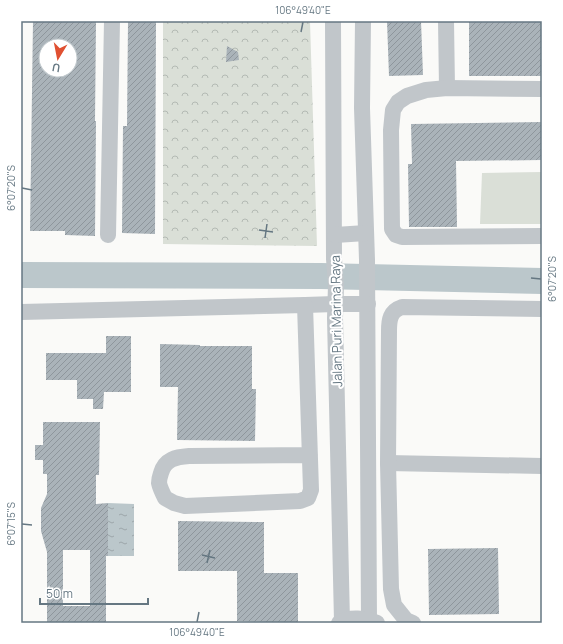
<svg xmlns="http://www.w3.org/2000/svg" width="563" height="644" font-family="Manrope,sans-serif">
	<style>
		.grass { fill: #dadfd7 }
		.forest { fill: url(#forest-crowns) }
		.water { fill: url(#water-ripples) }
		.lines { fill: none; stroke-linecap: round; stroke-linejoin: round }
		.river { stroke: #bbc7cb; stroke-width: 26 }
		.building { fill: url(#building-hatch); fill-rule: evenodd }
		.minor { stroke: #c1c6ca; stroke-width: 16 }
		.ticks { fill: none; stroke: #657782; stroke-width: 1.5 }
		.labels { text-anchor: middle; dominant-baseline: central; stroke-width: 4; stroke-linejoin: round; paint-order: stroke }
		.street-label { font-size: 13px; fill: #657782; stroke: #fff }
		.neatline { fill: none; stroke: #657782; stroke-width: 1.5 }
		.ticks-label { font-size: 10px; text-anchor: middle; fill: #657782 }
	</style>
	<defs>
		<pattern id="forest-crowns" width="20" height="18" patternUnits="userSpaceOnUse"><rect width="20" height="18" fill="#dadfd7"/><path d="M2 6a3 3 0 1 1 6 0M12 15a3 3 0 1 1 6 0" fill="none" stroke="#b4bab4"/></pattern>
		<pattern id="water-ripples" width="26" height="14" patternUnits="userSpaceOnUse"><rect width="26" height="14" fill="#bbc7cb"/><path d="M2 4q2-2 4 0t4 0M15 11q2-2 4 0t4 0" fill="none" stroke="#9ca6aa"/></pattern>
		<pattern id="building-hatch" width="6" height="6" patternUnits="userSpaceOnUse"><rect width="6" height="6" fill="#aab3b9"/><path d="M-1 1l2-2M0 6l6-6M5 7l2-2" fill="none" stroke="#8e969c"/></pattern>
	</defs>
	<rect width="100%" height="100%" fill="#fafaf8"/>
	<!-- grass -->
	<path class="grass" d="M542 172V224H480L482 173Z"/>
	<!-- forest -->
	<path class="forest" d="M163 21H310L317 246 163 244Z"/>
	<!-- water -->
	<path class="water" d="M108 503 134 504V556H108Z"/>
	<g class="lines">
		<!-- river -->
		<path class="river" d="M21 275 321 276 542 281"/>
	</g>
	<!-- building -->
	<g class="building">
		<path d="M33 21H96L95 121H96L95 236 65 235V231H30ZM46 46H71V70H46Z"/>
		<path d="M128 21H156L155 234 122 233 123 126H127Z"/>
		<path d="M387 21H421L423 75 389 76Z"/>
		<rect x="469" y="21" width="73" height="55"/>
		<path d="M227 46 238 52 239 60 226 62Z"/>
		<path d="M542 122V160L456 161 457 227H409L408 164H412L411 124Z"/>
		<path d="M106 336H131V392H104L103 409H93V399H77V380H46V353H106Z"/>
		<path d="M160 344 200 345V346H252V389H256L255 441 177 440 178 387H160Z"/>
		<path d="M43 422H100L99 475H96V504L108 503V556H106V622H47V552L41 531V508L47 494V474H43V460H35V445H43ZM63 550H90V606H63Z"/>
		<path d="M178 521 264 522V573H298V623H267V622L237 621V571H178Z"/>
		<path d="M498 548 499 614 429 615 428 549Z"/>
	</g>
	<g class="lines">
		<!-- minor -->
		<g class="minor">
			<path d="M333 21 334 259 336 285 335 318 342 621"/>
			<path d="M363 21 362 108 367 260 369 620"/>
			<path d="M446 21 447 88"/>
			<path d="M542 89 447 88 426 90 407 96 398 102 393 110 391 130 392 229 396 235 402 237 542 236"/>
			<path d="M108 235 112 21"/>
			<path d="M335 235 366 233"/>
			<path d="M305 305 335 304H368"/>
			<path d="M21 312 305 305 311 490 308 498 300 501 185 506 174 503 165 498C163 494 160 488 159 483 159 480 160 476 161 473 165 459 176 457 189 456L310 455"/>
			<path d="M388 463 542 466"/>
			<path d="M339 623C350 616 365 618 377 623"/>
			<path d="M413 623 406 620 394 605 391 589 388 463 389 331C389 320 390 311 402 307L542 309"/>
		</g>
	</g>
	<!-- ticks -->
	<path class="ticks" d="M301 32 303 22M22 188 32 190M259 230 273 232M265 238 267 224M531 278 541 279M22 524 32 525M202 555 215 558M207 563 210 550M197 622 199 612"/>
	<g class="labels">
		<!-- street labels -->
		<g class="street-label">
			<text transform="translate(336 321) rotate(-91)">Jalan Puri Marina Raya</text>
		</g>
	</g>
	<!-- border -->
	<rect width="563" height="644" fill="none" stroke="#ffffff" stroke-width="44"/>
	<!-- north arrow -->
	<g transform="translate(58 58) rotate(190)"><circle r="19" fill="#ffffff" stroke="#c1c9cd"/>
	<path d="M0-3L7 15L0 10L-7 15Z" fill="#e05031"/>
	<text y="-6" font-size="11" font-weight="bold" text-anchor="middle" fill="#657782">U</text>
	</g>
	<!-- scale -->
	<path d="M40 598v6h108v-6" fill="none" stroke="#657782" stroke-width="2"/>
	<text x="46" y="598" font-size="12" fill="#657782" stroke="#ffffff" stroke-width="3" paint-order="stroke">50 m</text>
	<rect x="22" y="22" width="519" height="600" class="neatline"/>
	<g class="ticks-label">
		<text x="303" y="14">106°49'40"E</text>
		<text transform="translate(11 188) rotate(-90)" y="4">6°07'20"S</text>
		<text transform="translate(552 279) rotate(-90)" y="4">6°07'20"S</text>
		<text transform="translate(11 524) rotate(-90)" y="4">6°07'15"S</text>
		<text x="197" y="636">106°49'40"E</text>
	</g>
</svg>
